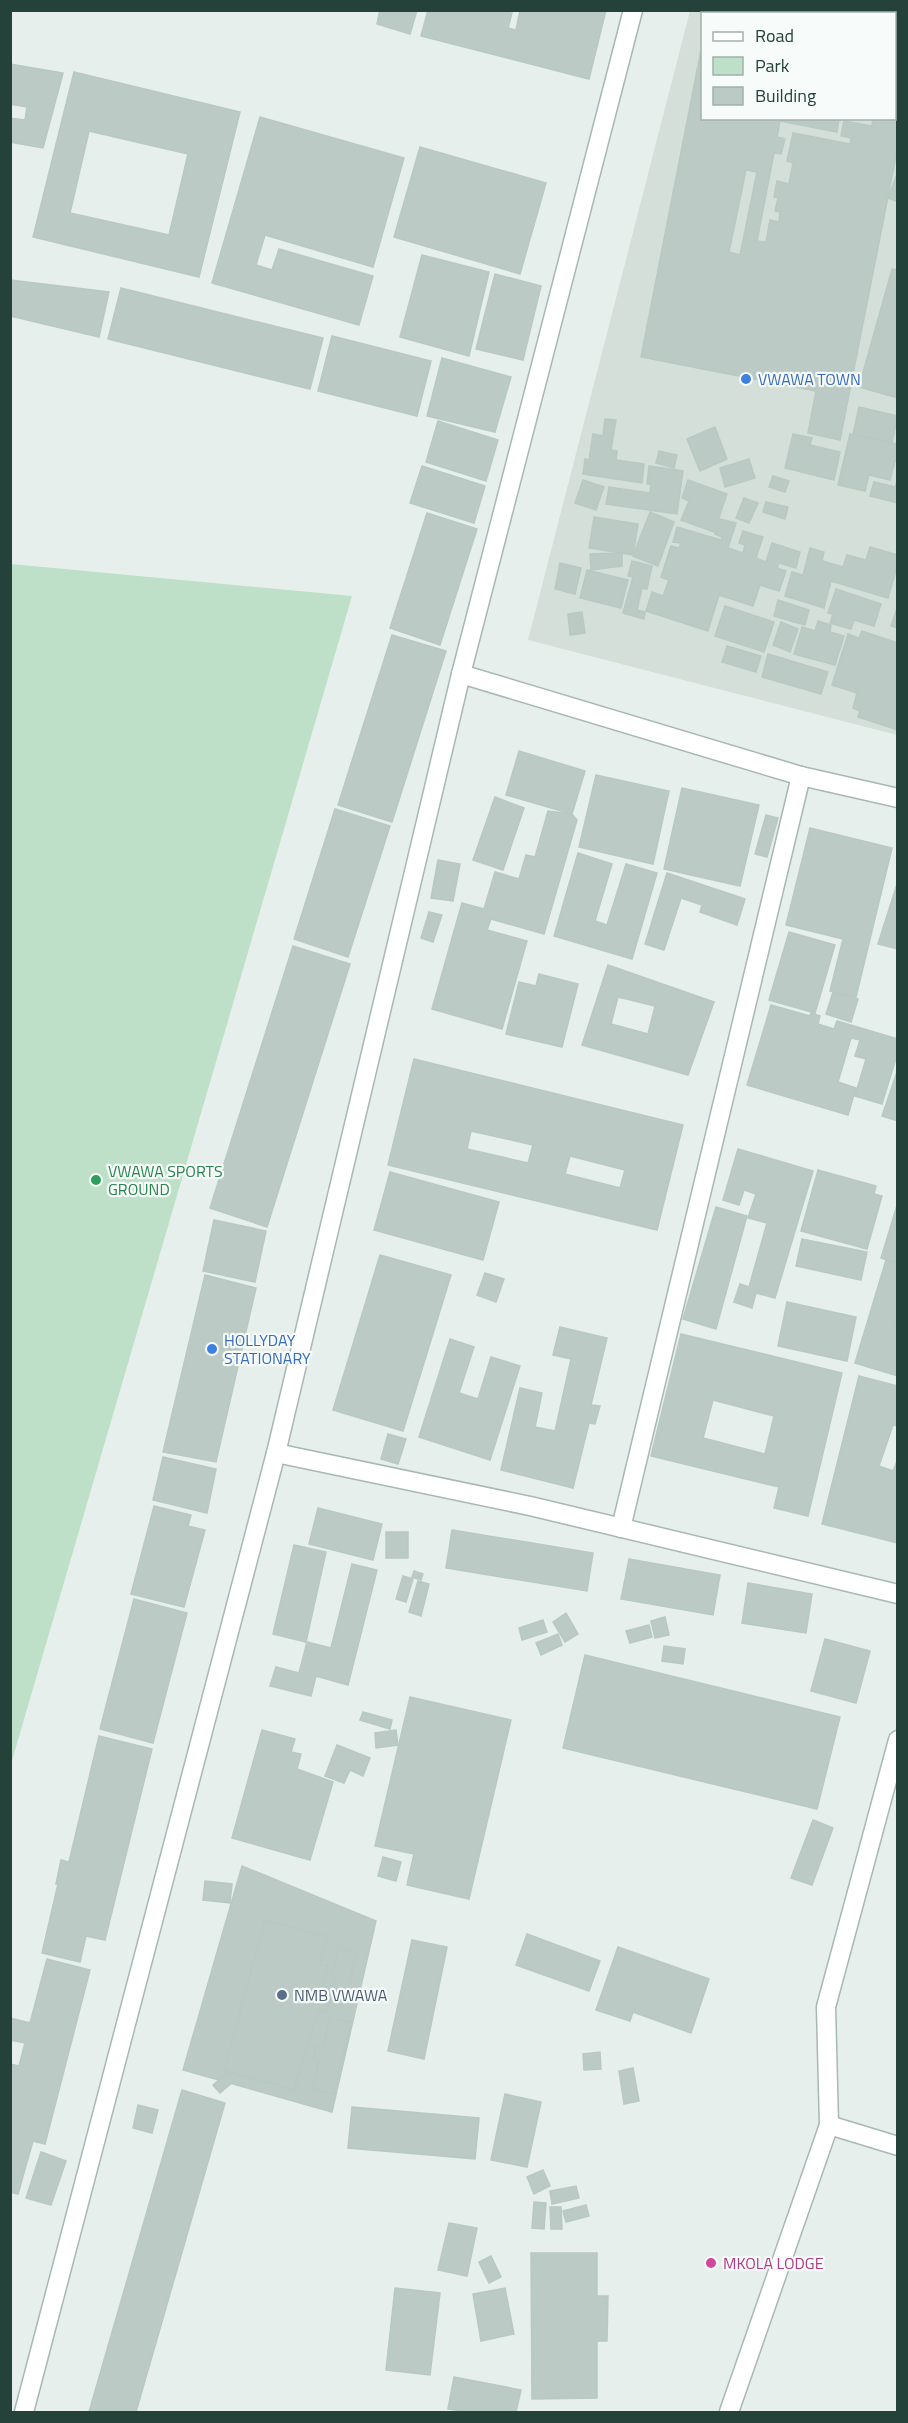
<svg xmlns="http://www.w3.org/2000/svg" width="908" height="2423" font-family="'Titillium Web',sans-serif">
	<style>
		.built { fill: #d4dfda }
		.green { fill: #bfe0c8 }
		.building { fill: #bbcac4; stroke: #b8c9c2; stroke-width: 1.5; fill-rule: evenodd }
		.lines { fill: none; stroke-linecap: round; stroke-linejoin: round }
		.minor-casing { stroke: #a8b8b2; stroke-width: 21 }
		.tertiary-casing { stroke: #a8b8b2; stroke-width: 21 }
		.minor { stroke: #fff; stroke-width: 18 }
		.tertiary { stroke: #fff; stroke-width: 18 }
		.shop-dot { fill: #3f7fe0; stroke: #f7fbf9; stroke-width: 2 }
		.leisure-dot { fill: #2e9e5b; stroke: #f7fbf9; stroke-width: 2 }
		.service-dot { fill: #5c6f8a; stroke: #f7fbf9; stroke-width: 2 }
		.hotel-dot { fill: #d1479c; stroke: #f7fbf9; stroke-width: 2 }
		.labels { text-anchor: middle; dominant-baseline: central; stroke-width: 4.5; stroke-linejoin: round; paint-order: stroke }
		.shop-label { font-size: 16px; fill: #366cbe; stroke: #f7fbf9; text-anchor: start }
		.leisure-label { font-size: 16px; fill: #27864d; stroke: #f7fbf9; text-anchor: start }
		.service-label { font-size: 16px; fill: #4e5e75; stroke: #f7fbf9; text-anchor: start }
		.hotel-label { font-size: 16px; fill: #b23c85; stroke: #f7fbf9; text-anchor: start }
	</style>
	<rect width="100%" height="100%" fill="#e6efeb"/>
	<!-- built -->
	<path class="built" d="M690 11H726L735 13 702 14V118H894L895 64 897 65V735L528 640Z"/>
	<!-- green -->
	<path class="green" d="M11 564 352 596 11 1764 10 564Z"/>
	<!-- building -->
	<g class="building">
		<path d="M380 10H417L410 34 377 24Z"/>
		<path d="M428 10H510L509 13H512L508 28 516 30 520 10H606L589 79 421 36Z"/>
		<path d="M701 50 702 118H839L837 132 780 121 777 137 785 139 781 154 774 153 757 241 766 242 770 220 779 222 780 212 775 211 778 198 774 197 777 181 789 184 793 163 787 161 793 133 850 144 851 138 841 136 844 121 872 126 873 118H894V81H898V146L840 440 808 433 816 391 641 357ZM746 170 757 172 740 255 729 252Z"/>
		<path d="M10 64 63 73 43 148 10 142V118L25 120 27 107 10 104Z"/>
		<path d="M74 72 240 112 199 277 33 237ZM89 131 188 154 169 235 70 213Z"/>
		<path d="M260 117 404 158 373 267 265 235 256 265 272 270 279 249 373 276 359 325 212 283Z"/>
		<path d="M420 147 546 183 520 274 394 237Z"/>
		<path d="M896 177 898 178V202L888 198Z"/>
		<path d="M422 255 489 272 469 356 400 337Z"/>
		<path d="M892 269 898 270V398L859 387Z"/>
		<path d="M495 274 541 286 523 360 476 349Z"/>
		<path d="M10 280 109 292 99 337 10 316Z"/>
		<path d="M121 288 323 338 310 389 108 339Z"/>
		<path d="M332 336 431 361 417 416 318 391Z"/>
		<path d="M442 358 511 377 495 432 427 416Z"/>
		<path d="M859 407 898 416 892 442 853 434Z"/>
		<path d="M605 419 616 420 611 450 617 451 616 460 644 464 642 483 583 474 585 459 589 460 593 434 603 436Z"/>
		<path d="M438 421 498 440 486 481 426 462Z"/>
		<path d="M715 427 727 459 700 471 687 439Z"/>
		<path d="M793 434 812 438 810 445 840 452 834 480 785 468Z"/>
		<path d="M850 434 898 444V462L895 461 890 480 869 475 865 491 838 485Z"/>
		<path d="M659 451 677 455 674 468 656 463Z"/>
		<path d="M749 459 755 478 725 487 720 468Z"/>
		<path d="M422 466 485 486 474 523 410 503Z"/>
		<path d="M649 466 683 471 677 514 606 504 609 487 650 493 651 484H647Z"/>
		<path d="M773 476 789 481 785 492 769 487Z"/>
		<path d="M898 479V503L870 496 874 482 895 487Z"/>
		<path d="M583 480 604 487 596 510 575 503Z"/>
		<path d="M688 480 727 494 714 532 681 520 689 501 682 498Z"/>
		<path d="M744 498 758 503 749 523 736 518Z"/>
		<path d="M766 502 788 507 785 519 763 512Z"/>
		<path d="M650 512 674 522 658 566 633 556Z"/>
		<path d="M427 513 477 529 440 645 390 628Z"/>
		<path d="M594 517 638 524 633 555 589 548Z"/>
		<path d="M720 519 736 523 728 548 743 553 745 545 739 543 743 531 763 537 756 558 766 562 772 543 800 552 796 568 779 563 777 568 786 571 779 591 760 585 753 606 719 595 708 631 646 611 652 592 663 596 669 580 661 577 671 546 679 548 681 543 673 542 677 527 721 540 722 537 715 534Z"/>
		<path d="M870 547 898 555V564L888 598 831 581 824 608 785 596 792 572 803 575 810 548 824 552 822 561 843 567 847 555 866 560Z"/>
		<path d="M622 553V566L591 570 590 554Z"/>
		<path d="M632 561 652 566 647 589 642 588 637 610 645 612 644 619 623 613 633 577 628 576Z"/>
		<path d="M560 563 581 568 575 594 555 589Z"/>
		<path d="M587 570 628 580 621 608 580 598Z"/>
		<path d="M836 589 881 604 874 626 854 620 851 629 830 623 833 614 828 613Z"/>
		<path d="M778 600 809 610 805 625 774 616Z"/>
		<path d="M898 605V628L891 626Z"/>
		<path d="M725 606 774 622 764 652 715 636Z"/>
		<path d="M582 612 585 633 570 635 568 614Z"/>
		<path d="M818 621 831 625 830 632 844 636 835 665 794 654 802 627 815 631Z"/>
		<path d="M781 622 798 629 790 652 773 645Z"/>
		<path d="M862 631 898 643V730L858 717 860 711 853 708 857 693 832 685 848 634 859 638Z"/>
		<path d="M392 635 446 651 392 822 338 805Z"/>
		<path d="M727 646 761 656 756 672 722 662Z"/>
		<path d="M768 654 828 672 821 694 762 677Z"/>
		<path d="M519 751 585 771 572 814 506 795Z"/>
		<path d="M596 775 669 791 653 864 579 847Z"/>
		<path d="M682 788 759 805 740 886 664 869Z"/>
		<path d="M495 797 524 808 503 870 473 860Z"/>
		<path d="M335 809 390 826 348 957 294 939Z"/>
		<path d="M548 811 572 814 577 820 544 934 491 919 487 930 527 941 502 1029 432 1009 462 903 484 909 495 872 519 879 526 855 535 857Z"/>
		<path d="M766 815 778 818 767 857 755 854Z"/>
		<path d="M810 828 892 848 856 997 830 991 843 939 786 925Z"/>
		<path d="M578 853 612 864 595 921 607 925 626 864 657 873 632 959 554 936Z"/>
		<path d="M438 860 460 864 453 901 431 898Z"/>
		<path d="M667 873 745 899 737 925 700 912 702 905 681 898 664 950 645 944Z"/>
		<path d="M898 881V949L878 944Z"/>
		<path d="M429 912 442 915 433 942 421 938Z"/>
		<path d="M789 932 835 945 815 1013 769 1000Z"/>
		<path d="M293 946 350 964 267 1227 210 1208Z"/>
		<path d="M608 965 714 1002 688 1075 582 1045ZM618 997 655 1006 648 1034 611 1024Z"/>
		<path d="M539 974 578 984 562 1047 506 1034 519 982 536 986Z"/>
		<path d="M833 992 858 999 851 1022 826 1014Z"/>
		<path d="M771 1005 810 1016 811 1013 820 1016 818 1024 834 1029 837 1021 898 1039V1052L882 1104 855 1096 866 1059 855 1056 860 1040 851 1038 838 1082 856 1088 848 1115 747 1085Z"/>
		<path d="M414 1059 683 1125 657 1230 388 1165ZM471 1131 533 1145 528 1163 467 1149ZM570 1156 625 1170 620 1188 565 1174Z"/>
		<path d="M898 1069V1121L882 1116Z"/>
		<path d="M738 1149 813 1171 775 1298 756 1293 752 1308 734 1302 740 1284 749 1287 767 1223 748 1218 756 1194 744 1190 739 1205 723 1200Z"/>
		<path d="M818 1170 876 1186 874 1194 882 1196 867 1249 801 1231Z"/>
		<path d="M390 1172 499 1202 483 1260 374 1230Z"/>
		<path d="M898 1202V1259L896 1263 881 1258Z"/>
		<path d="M716 1207 747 1216 716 1329 683 1319Z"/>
		<path d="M214 1220 266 1231 255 1282 203 1271Z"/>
		<path d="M802 1239 867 1252 861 1280 796 1266Z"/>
		<path d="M380 1255 451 1275 403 1431 333 1410Z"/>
		<path d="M886 1260 898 1263V1315L895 1323 898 1324V1376L855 1363Z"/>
		<path d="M485 1273 504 1279 496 1302 477 1295Z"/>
		<path d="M205 1275 256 1288 216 1462 163 1452Z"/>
		<path d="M787 1302 856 1317 847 1361 778 1346Z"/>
		<path d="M560 1327 607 1338 591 1405 600 1406 595 1424 589 1423 573 1488 501 1470 520 1388 542 1393 535 1427 555 1431 571 1359 553 1355Z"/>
		<path d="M681 1334 842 1373 808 1516 774 1508 779 1487 651 1456ZM713 1400 774 1416 765 1454 703 1438Z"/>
		<path d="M450 1339 474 1347 459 1393 478 1399 491 1357 520 1366 490 1460 419 1437Z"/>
		<path d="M859 1376 898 1386V1426L893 1425 879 1466 893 1471 898 1459V1543L822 1524Z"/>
		<path d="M388 1434 406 1439 398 1464 381 1459Z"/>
		<path d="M163 1457 216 1469 207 1513 153 1500Z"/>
		<path d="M154 1506 191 1515 188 1526 205 1530 184 1607 131 1594Z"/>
		<path d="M318 1508 382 1524 373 1560 309 1544Z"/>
		<path d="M452 1530 593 1553 587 1591 446 1568Z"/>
		<rect x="386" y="1532" width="22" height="26"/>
		<path d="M294 1545 326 1552 306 1642 273 1634Z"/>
		<path d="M629 1559 720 1575 713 1615 621 1599Z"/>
		<path d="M352 1564 377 1570 348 1685 316 1676 311 1696 270 1686 276 1667 299 1673 307 1642 331 1648Z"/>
		<path d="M414 1571 423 1574 421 1580 412 1577Z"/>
		<path d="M403 1576 413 1579 406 1602 396 1599Z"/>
		<path d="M418 1581 429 1584 421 1616 409 1612Z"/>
		<path d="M748 1583 812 1594 806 1633 742 1623Z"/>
		<path d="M134 1599 187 1613 153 1743 100 1729Z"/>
		<path d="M566 1613 578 1634 565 1642 553 1622Z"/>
		<path d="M665 1617 669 1635 655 1638 651 1621Z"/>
		<path d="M543 1620 547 1632 522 1640 519 1628Z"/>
		<path d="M649 1625 652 1637 630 1643 626 1631Z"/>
		<path d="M558 1634 562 1645 541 1655 536 1643Z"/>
		<path d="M825 1639 870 1651 856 1703 811 1691Z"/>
		<path d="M664 1646 685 1649 683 1664 662 1661Z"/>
		<path d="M585 1655 840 1717 817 1809 563 1748Z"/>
		<path d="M410 1697 511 1720 469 1899 407 1885 414 1854 375 1846Z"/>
		<path d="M363 1712 392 1720 390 1729 360 1720Z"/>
		<path d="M262 1730 295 1739 291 1752 301 1754 297 1769 333 1782 310 1860 232 1838Z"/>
		<path d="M396 1730 398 1745 376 1748 375 1733Z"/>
		<path d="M99 1736 152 1749 105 1940 86 1936 80 1962 42 1953 58 1884H56L61 1860 69 1862Z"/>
		<path d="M337 1745 370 1758 363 1776 350 1770 344 1783 325 1776Z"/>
		<path d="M813 1820 833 1828 812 1885 791 1878Z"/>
		<path d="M383 1857 401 1862 396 1881 378 1876Z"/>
		<path d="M242 1866 376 1921 332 2112 183 2070Z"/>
		<path d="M205 1881 232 1884 230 1903 203 1900Z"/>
		<path d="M265 1920 328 1937 320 1965 328 1966 319 1998 330 2001 326 2012 318 2010 294 2090 224 2070Z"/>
		<path d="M527 1934 600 1961 589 1991 516 1965Z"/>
		<path d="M412 1940 447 1947 424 2059 388 2051Z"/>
		<path d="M618 1947 709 1979 691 2033 633 2012 630 2021 596 2010Z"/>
		<path d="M339 1948 357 1953 343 2005 331 2002 332 1999 324 1997 326 1990 332 1991 335 1980 331 1979Z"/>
		<path d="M47 1959 90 1970 45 2144 33 2141 18 2194 10 2192V2105L13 2094 10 2093V2064L19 2066 25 2043 10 2040V2018L30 2023Z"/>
		<path d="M330 2017 351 2022 334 2094 312 2089 319 2062 313 2061 316 2047 323 2049Z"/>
		<path d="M600 2052 601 2069 584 2070 583 2054Z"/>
		<path d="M633 2068 639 2101 624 2104 619 2071Z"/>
		<path d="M228 2072 234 2081 220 2093 213 2085Z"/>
		<path d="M182 2090 225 2103 136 2412H89Z"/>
		<path d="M505 2094 541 2102 527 2167 491 2160Z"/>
		<path d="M138 2105 158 2110 152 2133 133 2128Z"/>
		<path d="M352 2107 479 2118 475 2159 348 2148Z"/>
		<path d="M41 2152 66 2161 51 2205 26 2198Z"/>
		<path d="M543 2170 550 2186 534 2194 527 2177Z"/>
		<path d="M576 2186 579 2198 552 2204 550 2191Z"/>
		<path d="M534 2202 546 2203 544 2229 532 2228Z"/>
		<path d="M586 2205 589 2216 566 2222 563 2211Z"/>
		<path d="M550 2207H561L562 2229H551Z"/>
		<path d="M449 2223 477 2228 467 2276 438 2270Z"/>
		<path d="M531 2253H597V2296H608L607 2341H597V2398L532 2399Z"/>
		<path d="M491 2256 501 2277 489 2283 479 2262Z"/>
		<path d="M395 2288 440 2293 430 2375 386 2370Z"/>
		<path d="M505 2288 514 2334 481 2341 473 2294Z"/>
		<path d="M454 2377 521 2390 516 2412H467L448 2409Z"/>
	</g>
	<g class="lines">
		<!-- minor casing -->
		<g class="minor-casing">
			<g id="minor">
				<path d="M869 10 877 14"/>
				<path d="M894 20 898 22"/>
				<path d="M461 674 801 776 898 798"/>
				<path d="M276 1453 530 1506 898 1594"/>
				<path d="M621 1528 801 776"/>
				<path d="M829 2125 826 2007 898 1740"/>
				<path d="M729 2412 829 2125 898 2146"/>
			</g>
		</g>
		<!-- tertiary casing -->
		<g class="tertiary-casing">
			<path id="tertiary" d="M24 2412 276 1453 461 674 633 10"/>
		</g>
		<!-- minor -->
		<use href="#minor" class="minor"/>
		<!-- tertiary -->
		<use href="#tertiary" class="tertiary"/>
	</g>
	<!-- markers -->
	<g class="shop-dot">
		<circle cx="746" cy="379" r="6"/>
		<circle cx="212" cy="1349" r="6"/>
	</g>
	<circle class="leisure-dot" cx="96" cy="1180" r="6"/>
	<circle class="service-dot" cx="282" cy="1995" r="6"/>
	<circle class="hotel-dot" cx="711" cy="2263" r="6"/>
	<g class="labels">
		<!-- shop labels -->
		<g class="shop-label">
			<text x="758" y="379">VWAWA TOWN</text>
			<text x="224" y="1340">HOLLYDAY<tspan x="224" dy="18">STATIONARY</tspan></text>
		</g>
		<!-- leisure labels -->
		<g class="leisure-label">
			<text x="108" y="1171">VWAWA SPORTS<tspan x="108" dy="18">GROUND</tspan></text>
		</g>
		<!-- service labels -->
		<g class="service-label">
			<text x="294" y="1995">NMB VWAWA</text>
		</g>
		<!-- hotel labels -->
		<g class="hotel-label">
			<text x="723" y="2263">MKOLA LODGE</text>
		</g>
	</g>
	<!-- border -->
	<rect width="908" height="2423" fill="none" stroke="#24423a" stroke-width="24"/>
	<!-- legend -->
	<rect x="701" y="12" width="195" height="108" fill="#f7fbf9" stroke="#a3b1ad" stroke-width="1.5"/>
	<rect x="713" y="32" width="30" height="9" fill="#ffffff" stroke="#a3b1ad" stroke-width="1.5"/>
	<text x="755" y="42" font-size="18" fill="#24423a">Road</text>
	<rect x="713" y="57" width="30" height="18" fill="#bfe0c8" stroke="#a3b1ad" stroke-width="1.5"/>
	<text x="755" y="72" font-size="18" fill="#24423a">Park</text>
	<rect x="713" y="87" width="30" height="18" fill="#bbcac4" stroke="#a3b1ad" stroke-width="1.5"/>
	<text x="755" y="102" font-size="18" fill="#24423a">Building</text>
</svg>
